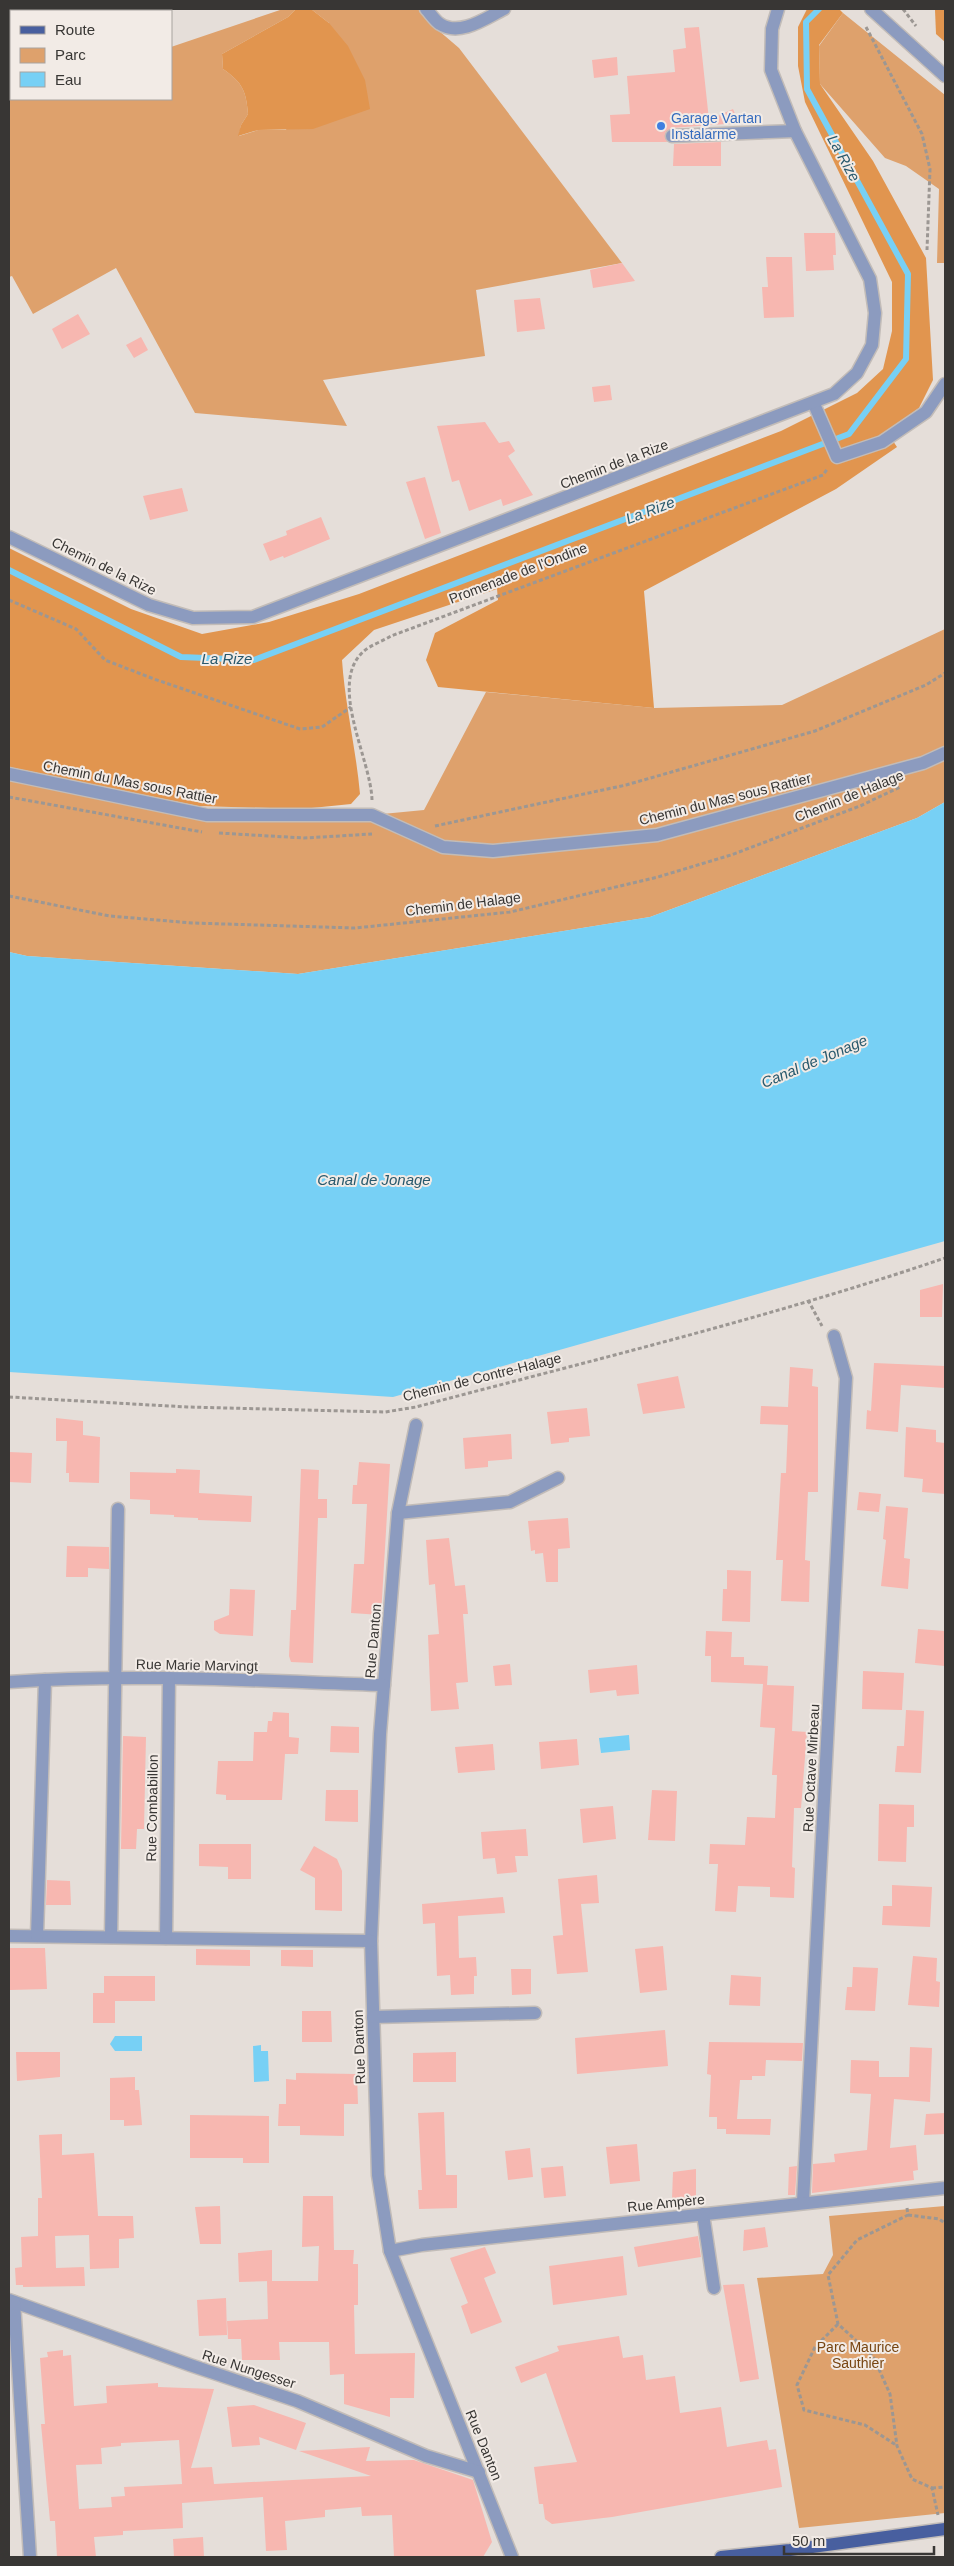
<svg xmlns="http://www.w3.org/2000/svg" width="954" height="2566" font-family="Helvetica,sans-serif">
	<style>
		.green { fill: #dea16c }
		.forest { fill: #e1954f }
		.water { fill: #77d0f5 }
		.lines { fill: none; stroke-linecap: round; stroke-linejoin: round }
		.stream { stroke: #77d0f5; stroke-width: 6 }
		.building { fill: #f7b7b0; fill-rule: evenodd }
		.minor-casing { stroke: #c2bcb8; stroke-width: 15 }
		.major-casing { stroke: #c2bcb8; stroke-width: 15 }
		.path { stroke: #9c9793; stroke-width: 3; stroke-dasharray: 4 2.5; stroke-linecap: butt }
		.minor { stroke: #8c9bbf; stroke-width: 12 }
		.major { stroke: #485f9f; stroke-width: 12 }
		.shop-dot { fill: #3f7fe0; stroke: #f2ebe6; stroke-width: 2 }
		.labels { text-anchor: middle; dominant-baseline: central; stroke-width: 4; stroke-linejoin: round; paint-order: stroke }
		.shop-label { font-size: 14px; fill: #366cbe; stroke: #f2ebe6; text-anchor: start }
		.street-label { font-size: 14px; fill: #383634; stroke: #f2ebe6 }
		.park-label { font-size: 14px; fill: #774511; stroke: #f2ebe6 }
		.water-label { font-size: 15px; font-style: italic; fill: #28596d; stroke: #f2ebe6 }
	</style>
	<rect width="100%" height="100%" fill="#e5ded9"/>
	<!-- green -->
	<g class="green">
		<path d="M9 9H115L116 11H11V99H171V47L283 9H296L288 17 222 54 223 69C243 83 246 91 248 114L241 125 239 136 258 130H286L329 23 311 9H423L438 30 459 48 622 263 476 290 485 356 323 380 347 426 195 413 116 268 33 314 12 276 9 277Z"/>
		<path d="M843 13 945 95V263H937L939 189 906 166 885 158 820 84 819 46Z"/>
		<path d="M945 629V802L917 818 650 917 298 974 27 956 9 952V774L207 815H372L424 810 486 692 654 708 782 705Z"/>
		<path d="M945 2206V2513L799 2528 757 2278 823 2274 833 2255 829 2216Z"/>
	</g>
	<!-- forest -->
	<g class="forest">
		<path d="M296 9H311L329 23 348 46 365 80 370 109 313 129 258 130 238 136 241 125 248 114C246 91 243 83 223 69L222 54 288 17Z"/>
		<path d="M807 9H839L843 13 819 45 820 84 873 161 926 258 933 380 919 408 887 432 897 447 836 489 644 591 654 708 438 687 426 660 435 633 498 600 497 589 374 630 342 660C345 705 356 749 360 794L351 804 302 809 198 806 9 767V548L131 609 202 634 269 622 359 594 781 431 857 393 883 369 892 331V282L805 102 798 66V27Z"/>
		<path d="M945 9V42L936 34 935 10Z"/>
	</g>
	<!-- water -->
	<g class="water">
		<path d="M945 802V1241L393 1397 9 1372V952L27 956 298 974 650 917 917 818Z"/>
		<path d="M629 1735 630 1750 601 1753 599 1738Z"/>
		<path d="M115 2036H142V2051H115L110 2044Z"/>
		<path d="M261 2045V2051H268L269 2081 254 2082 253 2046Z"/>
	</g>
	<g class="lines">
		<!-- stream -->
		<path class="stream" d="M9 570 181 657 254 660 849 434 906 359 908 274 807 89 806 22 819 9"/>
	</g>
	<!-- building -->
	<g class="building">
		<path d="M699 27 709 120 733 109 739 123 671 128 665 133 667 142H612L610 115 630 114 627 76 675 72 673 50 686 48 684 28Z"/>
		<path d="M617 57 618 75 594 78 592 60Z"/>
		<path d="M721 142V166H673L674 144Z"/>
		<path d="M804 233H835L836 255H833L834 270 806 271Z"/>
		<path d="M766 257H792L794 317 764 318 762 287H768Z"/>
		<path d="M622 263 635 281 593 288 590 270Z"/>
		<path d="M540 298 545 329 517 332 514 300Z"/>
		<path d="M78 314 90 334 62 349 52 329Z"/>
		<path d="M141 337 148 350 134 358 126 345Z"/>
		<path d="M610 385 612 400 594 402 592 387Z"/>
		<path d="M485 422 499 443 509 441 515 451 508 456 533 495 503 506 501 499 469 511 459 480 452 482 437 426Z"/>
		<path d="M425 477 441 533 425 539 406 482Z"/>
		<path d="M182 488 188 511 150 520 143 496Z"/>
		<path d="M321 517 330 539 284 558 283 556 270 561 263 544 287 535 286 531Z"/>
		<path d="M943 1284 942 1317H920V1290Z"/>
		<path d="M874 1363 945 1366V1388L901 1385 898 1432 866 1429 867 1410 871 1411Z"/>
		<path d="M790 1367 813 1369 812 1386 818 1387V1492H808L805 1560 810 1561 809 1602 781 1601 783 1560H776L781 1473H786L788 1425 760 1424 761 1406 788 1407Z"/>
		<path d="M678 1376 685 1408 643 1414 637 1384Z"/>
		<path d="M587 1408 590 1436 569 1438V1442L551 1444 547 1412Z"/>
		<path d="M56 1418 83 1421V1435L100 1437 99 1483 69 1482V1473H66L67 1441H56Z"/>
		<path d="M906 1427 936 1430V1442L945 1443V1494L922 1492 923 1479 904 1477Z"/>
		<path d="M511 1434 512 1459 488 1461V1467L465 1469 463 1438Z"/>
		<path d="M9 1452 32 1453 31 1483 9 1482Z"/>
		<path d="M359 1462 390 1464 381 1615 351 1613 354 1564H364L367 1504H352L353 1485H357Z"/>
		<path d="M176 1469 200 1470 199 1493 252 1496 251 1522 198 1520V1518L174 1517V1515L150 1514V1500L130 1499V1472L176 1473Z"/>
		<path d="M301 1469 319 1470 318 1499H327V1518H318L313 1663 291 1662 289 1656 291 1610H296Z"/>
		<path d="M859 1492 881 1494 879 1512 857 1510Z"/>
		<path d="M886 1506 908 1508 904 1558 910 1559 908 1589 881 1586 886 1540 883 1539Z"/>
		<path d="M568 1518 570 1548 558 1549V1582H546L543 1553 535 1554V1550L531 1551 528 1521Z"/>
		<path d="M449 1538 455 1586 465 1585 468 1614H463L468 1682 456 1683 459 1709 431 1711 428 1635 439 1634 435 1584 429 1585 426 1540Z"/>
		<path d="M67 1546 109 1547V1569L88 1568V1577H66Z"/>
		<path d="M727 1570 751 1571 750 1622 722 1621 723 1589H727Z"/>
		<path d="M230 1589 255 1590 253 1636 220 1634 214 1630V1621L229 1615Z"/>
		<path d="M918 1629 945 1631V1666L915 1663Z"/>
		<path d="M706 1631 732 1632 731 1657H744V1665L768 1666 767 1685 794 1686 792 1731 807 1732 801 1808H794L792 1867 795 1868 794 1898 770 1897V1887L738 1886 736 1912 715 1911 718 1864H709L710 1844 745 1845 747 1817 775 1818 777 1775H772L775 1728 760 1727 763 1684 711 1682V1656H705Z"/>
		<path d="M510 1664 512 1685 495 1686 493 1666Z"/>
		<path d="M637 1665 639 1694 617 1696 616 1690 590 1693 588 1670Z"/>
		<path d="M863 1671 904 1673 902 1710 862 1709Z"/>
		<path d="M906 1710 924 1711 921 1773 895 1772 897 1746H904Z"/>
		<path d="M273 1712 289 1713V1737L299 1738 298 1754H285L282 1800H226V1795L216 1794 218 1761H253L254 1732H267L268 1721H272Z"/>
		<path d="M331 1726 359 1727V1753L330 1752Z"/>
		<path d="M123 1736 146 1737 144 1829H137L136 1849H121Z"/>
		<path d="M577 1739 579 1765 541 1769 539 1742Z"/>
		<path d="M493 1744 495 1770 458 1773 455 1747Z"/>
		<path d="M326 1790H358V1822L325 1821Z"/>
		<path d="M652 1790 677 1791 675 1841 648 1840Z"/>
		<path d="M879 1804 914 1805V1827H907L906 1862 878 1861Z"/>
		<path d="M613 1806 616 1839 583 1843 580 1809Z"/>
		<path d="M526 1829 528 1856H515L517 1872 497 1874 495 1858 483 1859 481 1832Z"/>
		<path d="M199 1844H251V1879H228V1867L199 1866Z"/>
		<path d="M314 1846 337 1859 342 1871V1911L315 1910V1878L300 1870Z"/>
		<path d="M597 1875 599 1903 581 1904 588 1972 557 1974 553 1936 563 1935 558 1879Z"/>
		<path d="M47 1880 70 1881 71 1905H46Z"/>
		<path d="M892 1885 932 1887 930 1927 882 1925 883 1906H892Z"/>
		<path d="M503 1897 505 1913 458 1916 459 1958 476 1957 477 1976H474V1994L451 1995 450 1975 437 1976 435 1923 423 1924 422 1904Z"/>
		<path d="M663 1946 667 1990 640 1993 635 1949Z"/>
		<path d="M9 1948H45L47 1989 10 1990Z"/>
		<path d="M196 1949 250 1950V1966L196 1965Z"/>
		<path d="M281 1950H313V1967L281 1966Z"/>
		<path d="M913 1956 937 1958 936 1981 940 1982 939 2007 908 2005Z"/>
		<path d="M853 1967 878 1968 875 2011 845 2010 847 1987H852Z"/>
		<path d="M511 1969H531V1994L512 1995Z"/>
		<path d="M731 1975 761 1977 760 2006 729 2005Z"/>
		<path d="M104 1976H155V2001H115V2023H93V1993H104Z"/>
		<path d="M302 2011H331L332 2042H302Z"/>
		<path d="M665 2030 668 2066 577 2074 575 2038Z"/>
		<path d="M709 2042 803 2043 802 2061 766 2060 765 2076H752V2080H740L737 2119H771L770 2135 726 2134V2129H717V2117H709L711 2075 707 2074Z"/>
		<path d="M910 2047 932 2048 930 2102 894 2099 890 2148 916 2145 918 2170 913 2171 914 2180 812 2193 813 2164 835 2162 834 2154 867 2150 871 2094 850 2093 851 2060 879 2061V2077H909Z"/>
		<path d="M16 2052H60V2077L17 2081Z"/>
		<path d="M456 2052V2082H413V2053Z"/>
		<path d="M296 2073 357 2074 358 2104H344V2136L300 2135V2126H278L279 2104H286V2079L296 2080Z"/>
		<path d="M135 2077V2090H139L142 2125 124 2126V2120H110V2078Z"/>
		<path d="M444 2112 446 2175H457V2208L419 2209 418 2190H422L418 2113Z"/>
		<path d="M945 2113V2134L924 2135 926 2114Z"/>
		<path d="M190 2115 269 2116V2163H243V2158H190Z"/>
		<path d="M62 2134V2155L94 2153 98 2216H133L134 2238 119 2239V2268L90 2269 89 2235 55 2236 56 2268 84 2267 85 2286 23 2287V2285H16L15 2268 22 2267 21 2237 38 2236V2198H42L39 2135Z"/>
		<path d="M637 2144 640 2181 610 2184 606 2147Z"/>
		<path d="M530 2148 533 2177 508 2180 505 2151Z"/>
		<path d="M563 2166 566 2196 544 2198 541 2168Z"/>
		<path d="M797 2166 795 2195H788L789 2167Z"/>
		<path d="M696 2169V2196L672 2199 673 2172Z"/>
		<path d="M303 2196H333L334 2250H354L353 2264H358V2305H354L355 2354 415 2353 414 2398H390V2417L344 2404V2374L330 2375 329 2342H279L280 2360H242L241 2339H228L227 2321 268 2319 267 2281H318L319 2246 302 2247Z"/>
		<path d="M220 2206 221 2244H200L195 2207Z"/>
		<path d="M765 2227 768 2247 743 2251 744 2230Z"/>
		<path d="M698 2236 701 2257 638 2267 634 2247Z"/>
		<path d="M485 2247 496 2273 484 2278 502 2322 471 2334 461 2306 468 2303 450 2258Z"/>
		<path d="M272 2250V2281L239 2282 238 2253Z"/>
		<path d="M623 2256 627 2295 553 2305 549 2266Z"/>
		<path d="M744 2284 759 2379 740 2382 723 2285Z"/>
		<path d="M226 2298 227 2335 199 2336 197 2300Z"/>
		<path d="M619 2336 623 2358 643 2355 646 2380 675 2376 680 2413 721 2407 727 2447 767 2440 769 2450 776 2449 782 2487 612 2517 552 2524 545 2519 543 2504H539L534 2467 577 2462 546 2373 521 2383 515 2367 559 2351 557 2346Z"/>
		<path d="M63 2350V2356L71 2355 74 2406 107 2403 106 2386 158 2383V2387L214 2389 191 2468 212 2467 214 2484 371 2476 299 2451 370 2447 366 2461 414 2460 473 2480 492 2542 483 2557H394L392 2515 362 2516 361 2507 325 2510V2517L285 2521 287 2550 266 2551 263 2497 182 2503 183 2528 123 2531V2535L94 2537 96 2557H57L55 2521H50L41 2424H45L40 2358 48 2357 47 2352ZM179 2440 182 2484 124 2487 125 2496 111 2497 112 2507 79 2509 76 2465 102 2464 101 2448 121 2446V2443Z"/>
		<path d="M254 2405 306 2423 296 2450 259 2437 260 2445 232 2447 227 2407Z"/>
		<path d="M203 2537 204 2557H174L173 2539Z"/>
	</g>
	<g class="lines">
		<!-- minor casing -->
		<g class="minor-casing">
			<g id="minor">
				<path d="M426 9C430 13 435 21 440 24 460 37 486 18 504 9"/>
				<path d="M871 9 945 76"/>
				<path d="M672 136 795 131"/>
				<path d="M814 404 837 457 882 442 926 412 945 384"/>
				<path d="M9 537 149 605 193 618 253 617 834 394 857 373 872 345 875 313 870 279 795 131 771 70 772 29 778 9"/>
				<path d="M9 774 207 815H372L443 847 493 851 657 835 923 763 945 753"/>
				<path d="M416 1425 398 1513 380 1734 371 1941 378 2175 390 2251 512 2557"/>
				<path d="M398 1513 510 1502 558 1478"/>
				<path d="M9 1682C134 1673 259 1681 384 1685"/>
				<path d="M9 1936 371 1941"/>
				<path d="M37 1936 45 1680"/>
				<path d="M111 1937 118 1509"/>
				<path d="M166 1938 169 1678"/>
				<path d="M373 2017 535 2013"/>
				<path d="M803 2202 846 1378 834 1336"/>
				<path d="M703 2214 714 2288"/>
				<path d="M390 2251 422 2245 945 2188"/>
				<path d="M9 2300 190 2365 297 2401 426 2456 479 2472"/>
				<path d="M14 2302 30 2557"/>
			</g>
		</g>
		<!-- major casing -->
		<g class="major-casing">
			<path id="major" d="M721 2557 790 2550 945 2529"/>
		</g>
		<!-- path -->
		<g class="path">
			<path d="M903 9 916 26"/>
			<path d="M866 27 922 134 930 169 927 250"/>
			<path d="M9 600 76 629 105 660 154 679 300 729 322 727 351 707"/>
			<path d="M9 797 202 832"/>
			<path d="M372 800C371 759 327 683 364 651 371 645 383 641 391 636L823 475 828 468"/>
			<path d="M435 826 626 785 815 731 926 685 945 673"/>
			<path d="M219 833 304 838 372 834"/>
			<path d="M9 896 110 916 192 923 355 928 510 912 658 877 731 855 860 806 900 787"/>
			<path d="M808 1300 822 1326"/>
			<path d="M9 1397 187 1407 385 1412 416 1407C593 1360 772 1317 945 1258"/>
			<path d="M907 2208 908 2215 857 2240 828 2275 838 2324 873 2356 890 2394 897 2446 912 2479 932 2488 938 2515"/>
			<path d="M908 2215 939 2219 945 2223"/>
			<path d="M838 2324 815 2347 797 2385 804 2410 865 2425 896 2445"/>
			<path d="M932 2488 945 2487"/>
		</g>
		<!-- minor -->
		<use href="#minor" class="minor"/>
		<!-- major -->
		<use href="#major" class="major"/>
	</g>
	<!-- markers -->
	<circle class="shop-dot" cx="661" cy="126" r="5"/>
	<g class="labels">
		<!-- shop labels -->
		<g class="shop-label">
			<text x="671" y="118">Garage Vartan<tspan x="671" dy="16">Instalarme</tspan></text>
		</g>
		<!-- street labels -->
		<g class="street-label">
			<text transform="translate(614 464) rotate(-21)">Chemin de la Rize</text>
			<text transform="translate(104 566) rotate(26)">Chemin de la Rize</text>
			<text transform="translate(518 573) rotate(-21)">Promenade de l'Ondine</text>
			<text transform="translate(130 782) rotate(11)">Chemin du Mas sous Rattier</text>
			<text transform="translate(849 796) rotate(-22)">Chemin de Halage</text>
			<text transform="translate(725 799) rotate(-14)">Chemin du Mas sous Rattier</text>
			<text transform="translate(463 904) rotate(-7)">Chemin de Halage</text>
			<text transform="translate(482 1377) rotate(-14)">Chemin de Contre-Halage</text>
			<text transform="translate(373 1641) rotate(-85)">Rue Danton</text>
			<text transform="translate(197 1665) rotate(1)">Rue Marie Marvingt</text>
			<text transform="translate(811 1768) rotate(-87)">Rue Octave Mirbeau</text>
			<text transform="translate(152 1808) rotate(-89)">Rue Combabillon</text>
			<text transform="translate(359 2047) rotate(-92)">Rue Danton</text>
			<text transform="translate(666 2203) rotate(-6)">Rue Ampère</text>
			<text transform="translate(249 2369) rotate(18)">Rue Nungesser</text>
			<text transform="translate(484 2445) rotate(68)">Rue Danton</text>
		</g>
		<!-- park labels -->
		<g class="park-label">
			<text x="858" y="2347">Parc Maurice<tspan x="858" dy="16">Sauthier</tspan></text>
		</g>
		<!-- water labels -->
		<g class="water-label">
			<text transform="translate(844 158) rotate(61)">La Rize</text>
			<text transform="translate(650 510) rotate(-21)">La Rize</text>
			<text x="227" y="658">La Rize</text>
			<text transform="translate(814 1061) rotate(-23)">Canal de Jonage</text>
			<text x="374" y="1179">Canal de Jonage</text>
		</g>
	</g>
	<!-- border -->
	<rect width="954" height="2566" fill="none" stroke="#383634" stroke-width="20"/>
	<!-- legend -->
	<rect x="10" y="10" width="162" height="90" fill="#f2ebe6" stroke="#a8a39f"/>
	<rect x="20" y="26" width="25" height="8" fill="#485f9f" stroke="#a8a39f"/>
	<text x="55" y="35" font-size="15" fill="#383634">Route</text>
	<rect x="20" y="48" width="25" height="15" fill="#dea16c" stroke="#a8a39f"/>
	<text x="55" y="60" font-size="15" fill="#383634">Parc</text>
	<rect x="20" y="72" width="25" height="15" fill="#77d0f5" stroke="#a8a39f"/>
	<text x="55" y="85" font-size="15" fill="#383634">Eau</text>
	<!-- scale -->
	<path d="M784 2546v8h150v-8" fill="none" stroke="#383634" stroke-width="2.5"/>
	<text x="792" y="2546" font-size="15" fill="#383634" stroke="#f2ebe6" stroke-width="4" paint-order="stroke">50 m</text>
</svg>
